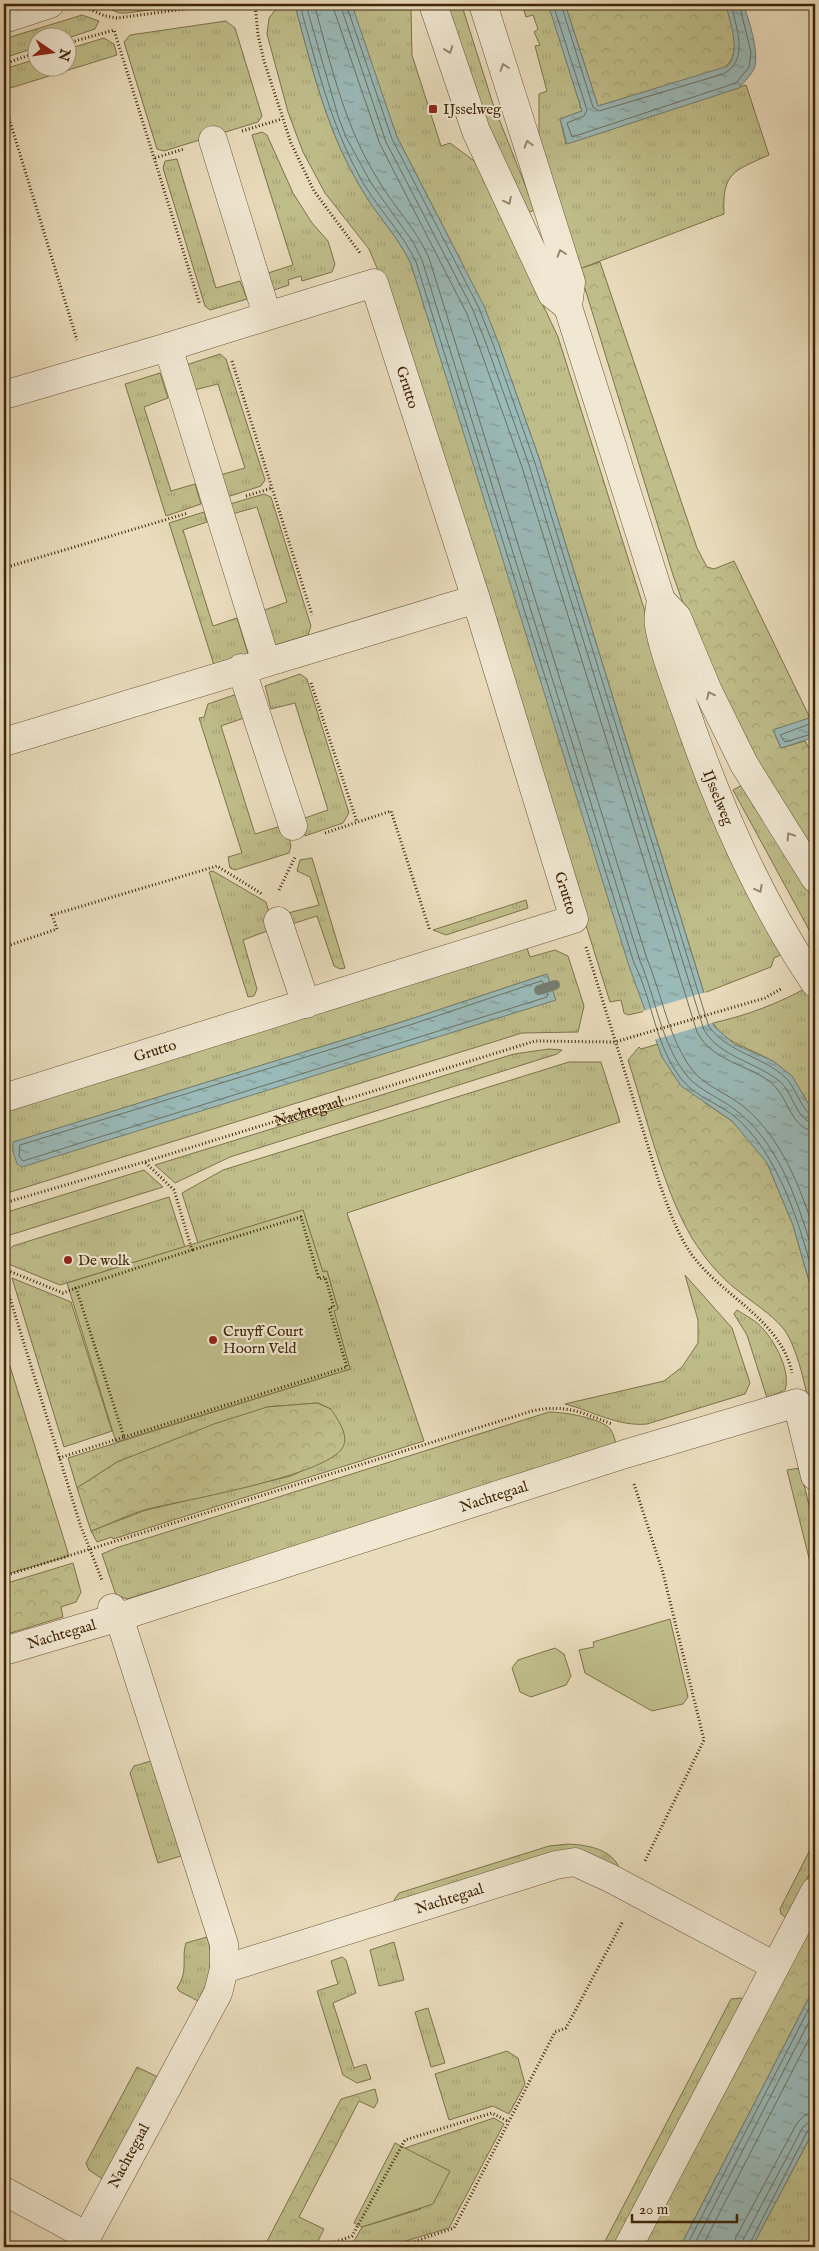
<svg xmlns="http://www.w3.org/2000/svg" width="819" height="2251" font-family="'IM FELL English',serif">
	<style>
		.grass { fill: url(#grass-tufts); stroke: #7f7249; fill-rule: evenodd }
		.forest { fill: url(#forest-crowns); stroke: #7f7249 }
		.green { fill: #bfbe8b; stroke: #7f7249 }
		.water { fill: url(#water-ripples); stroke: #767e72 }
		.pier { fill: #e9dcbc }
		.lines { fill: none; stroke-linecap: round; stroke-linejoin: round }
		.shore { stroke: #6c7060; stroke-width: 1 }
		.stream { stroke: #767e72; stroke-width: 10 }
		.minor-casing { stroke: #6a5334; stroke-width: 29 }
		.path { stroke: #3f2507; stroke-width: 3; stroke-dasharray: 1 2.5; stroke-linecap: butt }
		.minor { stroke: #f1e8d3; stroke-width: 28 }
		.oneway { stroke: #98866d }
		.poi-dot { fill: #8f2418; stroke: #f1e8d3; stroke-width: 2 }
		.labels { text-anchor: middle; dominant-baseline: central; stroke-width: 4.5; stroke-linejoin: round; paint-order: stroke }
		.poi-label { font-size: 15px; fill: #3f2507; stroke: #f1e8d3; text-anchor: start }
		.street-label { font-size: 15px; fill: #3f2507; stroke: #f1e8d3 }
	</style>
	<defs>
		<pattern id="grass-tufts" width="24" height="20" patternUnits="userSpaceOnUse" patternTransform="scale(1.25)"><rect width="24" height="20" fill="#bfbe8b"/><path d="M3 7l-1-3M5 7V3M7 7l1-3M15 17l-1-3M17 17v-4M19 17l1-3" fill="none" stroke="#a5a376"/></pattern>
		<pattern id="forest-crowns" width="20" height="18" patternUnits="userSpaceOnUse" patternTransform="scale(1.25)"><rect width="20" height="18" fill="#bfbe8b"/><path d="M2 6a3 3 0 1 1 6 0M12 15a3 3 0 1 1 6 0" fill="none" stroke="#a5a376"/></pattern>
		<pattern id="water-ripples" width="26" height="14" patternUnits="userSpaceOnUse" patternTransform="scale(1.25)"><rect width="26" height="14" fill="#9abab9"/><path d="M2 4q2-2 4 0t4 0M15 11q2-2 4 0t4 0" fill="none" stroke="#7f9794"/></pattern>
	</defs>
	<rect width="100%" height="100%" fill="#e9dcbc"/>
	<filter id="stains"><feTurbulence type="fractalNoise" baseFrequency=".004" numOctaves="4"/><feColorMatrix values="0 0 0 0 .2 0 0 0 0 .09 0 0 0 0 .02 0 0 0 .5 -.17"/></filter>
	<radialGradient id="worn" r=".72"><stop offset=".6" stop-color="#630" stop-opacity="0"/><stop offset="1" stop-color="#630" stop-opacity=".3"/></radialGradient>
	<!-- grass -->
	<g class="grass">
		<path d="M122 4H194L127 13H119L110 9 112 5Z"/>
		<path d="M275 4H297V13C314 75 328 133 361 188 376 215 398 236 411 264L646 1011 628 1015 624 1013 621 1000 610 1002 391 301 369 249 325 193 303 152 288 112 267 34 269 18 276 9Z"/>
		<path d="M350 4H409L411 10 412 55 441 146 450 143 477 163 558 337 691 757 785 953 774 958 771 967 704 993 540 461 498 342 461 261 397 137Z"/>
		<path d="M522 4H549L582 111 560 119 566 144 746 85 769 155C734 171 722 172 724 214L579 269 539 143V94L547 91 535 46 540 45 534 32 538 29 533 15 526 17Z"/>
		<path d="M462 6 493 104 535 210 526 213 484 122 447 10Z"/>
		<path d="M82 15 99 21 95 29 68 38H38L37 47 4 58V39Z"/>
		<path d="M226 21 235 28 262 116 258 122 164 151 157 149 124 42 130 35Z"/>
		<path d="M104 38 114 44 117 55 4 90V69L37 59 38 68H68V49Z"/>
		<path d="M262 132 267 135 293 193 312 223 328 241 335 264 332 272 302 281 301 276 288 280 289 285 274 290 268 273 293 265 252 135Z"/>
		<path d="M177 159 216 288 240 281 247 299 210 310 205 306 163 168 165 161Z"/>
		<path d="M220 354 226 359 265 480 261 486 227 497 220 475 245 468 218 384 194 390 186 365Z"/>
		<path d="M160 373 168 398 144 407 171 491 195 484 201 504 166 516 125 384Z"/>
		<path d="M264 494 271 497 311 626 308 635 274 646 262 611 287 602 257 507 232 514 230 504Z"/>
		<path d="M204 512 207 522 183 530 213 626 237 618 248 654 214 665 169 523Z"/>
		<path d="M300 674 307 679 349 813 343 823 305 836 302 819 328 810 295 703 271 709 265 686Z"/>
		<path d="M237 694 244 718 221 726 255 834 281 826 287 829 291 846 289 853 235 870 230 868 228 857 242 853 199 718 204 717 208 704Z"/>
		<path d="M744 784 815 900 813 937 733 790Z"/>
		<path d="M312 858 345 968 340 969 334 966 317 916 292 924 284 914 319 905 310 877 297 871 300 860Z"/>
		<path d="M213 871 266 902 272 924 270 930 243 940 257 989 254 996 248 997 209 872Z"/>
		<path d="M526 900 528 908 446 935 433 930Z"/>
		<path d="M527 948 530 957 555 950 568 956 584 1006 578 1032 522 1033 4 1194V1111L320 1010ZM547 974 555 1000 22 1166 13 1151 14 1142 411 1019Z"/>
		<path d="M808 987 815 998V1115C803 1096 794 1076 775 1063 754 1048 727 1046 713 1023 748 1015 777 1004 808 987Z"/>
		<path d="M549 1049 562 1050 557 1054 230 1157 175 1183 155 1165 514 1054Z"/>
		<path d="M569 1062H601L620 1122 347 1213 424 1441 113 1539 112 1537 97 1542 91 1531 146 1510 291 1476 337 1454 331 1409 318 1403 267 1407 117 1462 77 1488 68 1458 350 1369 333 1311 338 1309 327 1271 323 1273 303 1210 198 1243 182 1193 223 1170Z"/>
		<path d="M144 1170 163 1187 10 1235 4 1234V1213Z"/>
		<path d="M169 1197 185 1247 60 1285 6 1263 4 1255 13 1246Z"/>
		<path d="M685 1275 732 1328 750 1383 745 1394 647 1424C619 1427 592 1411 565 1404L664 1381 682 1367 698 1343V1320Z"/>
		<path d="M12 1278 71 1302 112 1431 64 1447Z"/>
		<path d="M737 1310C746 1316 757 1321 763 1329 776 1343 791 1372 785 1390L767 1398 747 1335 734 1314Z"/>
		<path d="M4 1347 69 1556 4 1575Z"/>
		<path d="M549 1412C563 1412 603 1418 611 1430 614 1435 615 1441 617 1446L127 1599 116 1595 102 1554 116 1548Z"/>
		<path d="M800 1468 815 1530V1582L787 1470Z"/>
		<path d="M151 1761 181 1856 158 1863 130 1773 134 1766Z"/>
		<path d="M815 1840V1863L787 1918 781 1914 780 1909Z"/>
		<path d="M568 1844C586 1845 608 1848 618 1865L617 1869 396 1903 394 1900 399 1893 549 1846Z"/>
		<path d="M207 1937C215 1961 210 1980 198 2001L179 1991 177 1988C189 1970 181 1958 186 1943Z"/>
		<path d="M394 1942 404 1980 379 1986 370 1950Z"/>
		<path d="M342 1957 346 1960 356 1993 333 2003 354 2068 366 2064 371 2079 357 2083 343 2075 317 1991 338 1984 331 1961Z"/>
		<path d="M741 1998 745 2000 615 2247H602L731 1999Z"/>
		<path d="M428 2008 445 2063 431 2067 415 2012Z"/>
		<path d="M507 2051 518 2058 525 2084 509 2114 493 2106 449 2120 435 2074Z"/>
		<path d="M137 2067 158 2077 104 2180 89 2170 86 2163Z"/>
		<path d="M494 2118 504 2124 449 2228 386 2247H333L354 2241 362 2227 421 2209 405 2148Z"/>
		<path d="M815 2128V2247H752Z"/>
	</g>
	<!-- forest -->
	<g class="forest">
		<path d="M565 4H726C731 26 744 56 722 69L598 106Z"/>
		<path d="M600 262 697 548 707 567 714 569 734 561 810 718 773 730 781 748 805 741 815 758V860L766 781 690 623 673 575 579 269Z"/>
		<path d="M658 1044 662 1057 705 1103 732 1121 756 1147 767 1163 793 1225 815 1302V1433C809 1406 800 1349 783 1328 770 1313 752 1302 737 1290 720 1277 703 1256 692 1238 663 1189 646 1115 628 1060L639 1047 641 1049Z"/>
		<path d="M317 1403 331 1409C338 1420 349 1435 343 1447 327 1476 184 1500 148 1509 129 1514 110 1524 91 1531L77 1488 117 1462 214 1424 267 1407Z"/>
		<path d="M73 1563 81 1592 76 1602 61 1607 63 1617 4 1635V1584Z"/>
		<path d="M815 1916V1986L680 2247H641Z"/>
		<path d="M375 2089 378 2101 374 2108 359 2101 299 2217 324 2229 315 2247H264L341 2099Z"/>
	</g>
	<!-- green -->
	<g class="green">
		<path d="M303 1210 323 1272 327 1271 338 1309 334 1311 350 1369 116 1442 67 1283Z"/>
		<path d="M670 1619 688 1697 683 1704 652 1711 585 1673 579 1650 594 1647 593 1642Z"/>
		<path d="M555 1648 564 1654 571 1676 566 1685 531 1697 520 1692 512 1668 518 1660Z"/>
		<path d="M395 2143 450 2171 433 2204 362 2227 354 2223Z"/>
	</g>
	<!-- water -->
	<g class="water">
		<path d="M297 4H350L353 8 397 137 484 306 498 342 540 461 714 1026 734 1044 773 1061 792 1076 815 1115V1302L793 1225 767 1163 732 1121 681 1086 662 1057 629 966 411 264C398 236 376 215 361 188 328 133 314 75 297 13Z"/>
		<path d="M548 4H565L598 106 728 66C741 50 730 24 726 4H743C749 19 760 55 754 69 751 75 744 82 739 88L567 144 560 119 582 111Z"/>
		<path d="M815 716V737L781 748 773 730Z"/>
		<path d="M547 974 556 1000 22 1167 17 1164 13 1151V1142L411 1019Z"/>
		<path d="M815 1986V2128L752 2247H680Z"/>
	</g>
	<!-- pier -->
	<path class="pier" d="M706 992 715 1022 654 1040 643 1011Z"/>
	<g class="lines">
		<!-- shore -->
		<g class="shore">
			<path d="M302 4V13C319 73 333 132 365 186 381 212 403 234 416 262L634 963C653 1000 655 1049 684 1082 697 1097 719 1104 734 1116 779 1153 801 1228 815 1282"/>
			<path d="M308 4V12L338 116 346 137 371 183 413 242 422 260 640 961C656 998 661 1045 688 1077 701 1092 723 1099 738 1112 782 1147 799 1207 815 1259"/>
			<path d="M316 4V11C332 69 345 126 377 178 393 206 416 228 429 258L647 959C662 995 669 1040 693 1071 705 1086 728 1094 743 1106 781 1137 801 1188 815 1234"/>
			<path d="M332 4 380 144 467 314 480 349 522 467 697 1032C715 1066 759 1065 778 1090 789 1104 794 1130 815 1131"/>
			<path d="M340 4 386 142 473 310 487 346 529 465 704 1030C720 1057 756 1062 779 1081 793 1091 796 1122 815 1123"/>
			<path d="M346 4 392 139 479 308 493 344 535 463 709 1027C732 1055 761 1055 786 1078 795 1086 803 1115 815 1117"/>
			<path d="M553 4 587 110 584 116 567 123 572 137 736 83 749 67 751 52 739 4"/>
			<path d="M561 4 593 107 599 111 723 74C750 60 736 28 731 4"/>
			<path d="M815 722 780 735 785 742 815 733"/>
			<path d="M542 981 548 994 547 997 23 1161 19 1156 20 1145 413 1024Z"/>
			<path d="M686 2247 815 1997"/>
			<path d="M693 2247 815 2010"/>
			<path d="M702 2247 815 2027"/>
			<path d="M734 2247 736 2237 797 2123 805 2115 815 2113"/>
			<path d="M741 2247 743 2240 803 2127 809 2122 815 2121"/>
			<path d="M748 2247 808 2130 815 2127"/>
		</g>
		<!-- stream -->
		<path class="stream" d="M539 990 555 985"/>
		<!-- minor casing -->
		<g class="minor-casing">
			<g id="minor">
				<path d="M433 4 476 131 552 294 568 307"/>
				<path id="s2" d="M483 4 571 282 568 307 661 600C660 608 657 618 659 626 664 654 676 683 685 709 718 805 758 898 815 983"/>
				<path d="M4 19 50 4"/>
				<path d="M213 140 267 315"/>
				<path d="M168 347 266 662"/>
				<path id="s3" d="M4 395 168 347 374 283 476 599 574 919 4 1098"/>
				<path d="M661 600 677 617 708 691 744 764 815 878"/>
				<path d="M241 668 293 826"/>
				<path d="M4 742 476 599"/>
				<path d="M278 921 306 1004"/>
				<path id="s4" d="M112 1608 119 1617 625 1454 797 1403 815 1476"/>
				<path id="s5" d="M4 1651 119 1617 224 1944V1969L218 1993 87 2236 4 2191"/>
				<path id="s6" d="M224 1969 556 1865 575 1862 610 1878 775 1966"/>
				<path d="M628 2247 815 1891"/>
			</g>
		</g>
		<!-- path -->
		<g class="path">
			<path d="M255 4 258 35 264 61 291 143 314 191 360 253"/>
			<path d="M80 5 105 16 117 18 223 4"/>
			<path d="M68 43 114 30 200 305"/>
			<path d="M4 64 38 52"/>
			<path d="M4 102 77 340"/>
			<path d="M242 131 282 119"/>
			<path d="M155 158 184 149"/>
			<path d="M232 361 312 615"/>
			<path d="M246 496 272 488"/>
			<path d="M4 568 188 513"/>
			<path d="M311 683 357 822"/>
			<path d="M325 833 391 811 430 931"/>
			<path d="M279 890 295 857"/>
			<path d="M4 947 57 929 52 915 217 866 262 894"/>
			<path d="M586 947 660 1185C669 1209 677 1234 692 1255 723 1297 781 1320 792 1373"/>
			<path id="s1" d="M4 1203 144 1162 535 1041 615 1042 765 998 781 989"/>
			<path d="M4 1269 63 1293 76 1288"/>
			<path d="M4 1279 81 1527 102 1580"/>
			<path d="M124 1437 347 1367 329 1308 334 1307 325 1277 319 1279 301 1217 192 1250"/>
			<path d="M59 1458 124 1437 76 1288 192 1250 174 1190 145 1162"/>
			<path d="M634 1484 663 1573 704 1740 645 1861"/>
			<path d="M4 1576 532 1411C565 1404 581 1412 612 1424"/>
			<path d="M322 2247 352 2236 405 2140 492 2113 509 2122"/>
			<path d="M398 2247 454 2228 555 2032 566 2028 623 1921"/>
		</g>
		<!-- minor -->
		<use href="#minor" class="minor"/>
	</g>
	<!-- one-way arrows -->
	<defs><path id="oneway-chevron" d="M-2-3.5L2.5 0L-2 3.5" fill="none" stroke-width="1.6" stroke-linecap="round" stroke-linejoin="round" transform="scale(1.25)"/></defs>
	<g class="oneway">
		<use href="#oneway-chevron" transform="translate(449 50) rotate(71)"/>
		<use href="#oneway-chevron" transform="translate(504 67) rotate(-108)"/>
		<use href="#oneway-chevron" transform="translate(528 144) rotate(-106)"/>
		<use href="#oneway-chevron" transform="translate(508 201) rotate(64)"/>
		<use href="#oneway-chevron" transform="translate(561 253) rotate(-108)"/>
		<use href="#oneway-chevron" transform="translate(710 695) rotate(-115)"/>
		<use href="#oneway-chevron" transform="translate(790 836) rotate(-122)"/>
		<use href="#oneway-chevron" transform="translate(759 889) rotate(62)"/>
	</g>
	<!-- markers -->
	<g class="poi-dot">
		<rect x="428" y="104" width="10" height="10" rx="2.5"/>
		<circle cx="68" cy="1260" r="5"/>
		<circle cx="213" cy="1340" r="5"/>
	</g>
	<g class="labels">
		<!-- poi labels -->
		<g class="poi-label">
			<text x="443" y="109">IJsselweg</text>
			<text x="78" y="1260">De wolk</text>
			<text x="223" y="1331">Cruyff Court<tspan x="223" dy="17">Hoorn Veld</tspan></text>
		</g>
		<!-- street labels -->
		<g class="street-label">
			<text stroke="none"><textPath href="#s3" startOffset="496">Grutto</textPath></text>
			<text stroke="none"><textPath href="#s2" startOffset="832">IJsselweg</textPath></text>
			<text stroke="none"><textPath href="#s3" startOffset="1026">Grutto</textPath></text>
			<text transform="translate(155 1051) rotate(-17)">Grutto</text>
			<text stroke="none"><textPath href="#s1" startOffset="318">Nachtegaal</textPath></text>
			<text stroke="none"><textPath href="#s4" startOffset="405">Nachtegaal</textPath></text>
			<text stroke="none"><textPath href="#s5" startOffset="60">Nachtegaal</textPath></text>
			<text stroke="none"><textPath href="#s6" startOffset="236">Nachtegaal</textPath></text>
			<text transform="translate(129 2156) rotate(-62)">Nachtegaal</text>
		</g>
	</g>
	<!-- margin -->
	<rect width="819" height="2251" fill="none" stroke="#e9dcbc" stroke-width="20"/>
	<rect x="5" y="5" width="809" height="2241" fill="none" stroke="#3f2507" stroke-width="2.5"/>
	<rect x="10" y="10" width="799" height="2231" fill="none" stroke="#3f2507"/>
	<!-- north arrow -->
	<g transform="translate(52 52) rotate(103)"><circle r="24" fill="#f1e8d3" stroke="#aa9a81"/>
	<path d="M0-4L9 19L0 12L-9 19Z" fill="#8f2418"/>
	<text y="-8" font-size="14" font-weight="bold" text-anchor="middle" fill="#3f2507">N</text>
	</g>
	<!-- scale -->
	<path d="M632 2214v8h105v-8" fill="none" stroke="#3f2507" stroke-width="2.5"/>
	<text x="639" y="2214" font-size="15" fill="#3f2507" stroke="#f1e8d3" stroke-width="4" paint-order="stroke">20 m</text>
	<rect width="100%" height="100%" filter="url(#stains)"/>
	<rect width="100%" height="100%" fill="url(#worn)"/>
</svg>
